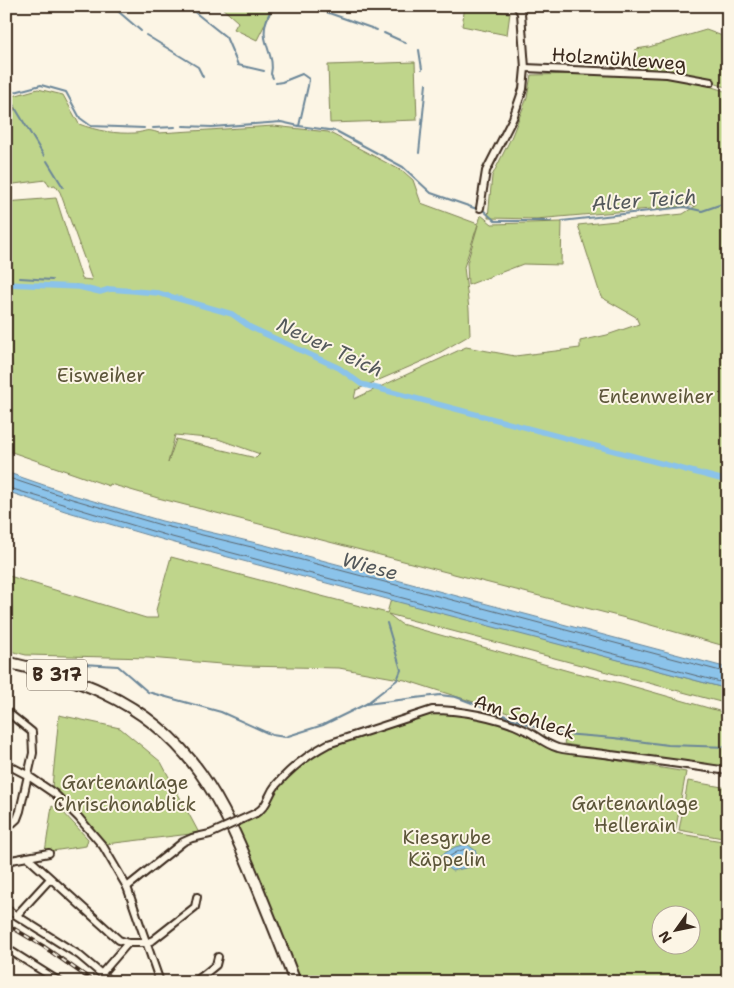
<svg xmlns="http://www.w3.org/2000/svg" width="734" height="988" font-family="'Shantell Sans',sans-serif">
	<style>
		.green { fill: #bfd58b; stroke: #7d8054; fill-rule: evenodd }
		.water { fill: #8bc3ea; stroke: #6b8698 }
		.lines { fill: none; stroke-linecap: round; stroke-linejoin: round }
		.shore { stroke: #5b6770; stroke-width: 1 }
		.stream { stroke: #6b8698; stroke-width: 2 }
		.canal { stroke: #8bc3ea; stroke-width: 5.5 }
		.minor-casing { stroke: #3b2a1e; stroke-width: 10 }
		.primary-casing { stroke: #3b2a1e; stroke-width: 14 }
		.minor { stroke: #fcf5e5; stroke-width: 6 }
		.primary { stroke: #fcf5e5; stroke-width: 10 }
		.rail-casing { stroke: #3b2a1e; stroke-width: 4 }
		.rail { stroke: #fcf5e5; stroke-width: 2; stroke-dasharray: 5.5; stroke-linecap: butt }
		.minor-bridge-casing { stroke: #3b2a1e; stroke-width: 10; stroke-linecap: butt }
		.minor-bridge { stroke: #fcf5e5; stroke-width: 6 }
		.labels { text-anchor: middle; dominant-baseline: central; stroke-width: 4; stroke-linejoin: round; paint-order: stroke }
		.shield { fill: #fcf5e5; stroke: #75675a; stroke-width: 1 }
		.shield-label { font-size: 18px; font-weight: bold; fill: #3b2a1e }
		.street-label { font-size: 19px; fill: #3b2a1e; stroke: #fcf5e5 }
		.park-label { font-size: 19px; fill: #5c5539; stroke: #fcf5e5 }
		.water-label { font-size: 20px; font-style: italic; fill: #53585b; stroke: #fcf5e5 }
	</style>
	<rect width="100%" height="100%" fill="#fcf5e5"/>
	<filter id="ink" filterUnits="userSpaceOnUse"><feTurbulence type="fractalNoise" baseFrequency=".02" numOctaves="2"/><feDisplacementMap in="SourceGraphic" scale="10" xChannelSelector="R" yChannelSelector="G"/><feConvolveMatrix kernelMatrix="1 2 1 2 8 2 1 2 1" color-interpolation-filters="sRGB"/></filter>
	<g filter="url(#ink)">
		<!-- green -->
		<g class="green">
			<path d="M220 6H274L257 40 234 29 238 22Z"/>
			<path d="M465 6 510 13 507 35 462 26Z"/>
			<path d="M706 30 728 38V88L711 82 683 78 728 92V647L633 620 158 498 110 484 109 486 6 450V202L56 198 82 279 92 280 60 192 55 185 49 186 46 180 6 185V98L38 89 63 95 79 124C97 131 116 134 135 133 147 132 145 128 159 133L274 126 328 132 404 172 413 180 421 203 478 224 464 267 469 309 470 335 432 357 356 390 354 399 466 347 515 356 580 348V341L607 335 639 324 636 317 601 297 578 225 683 214 697 205 536 219 488 218 492 176 511 138 527 98 531 75 632 73 636 49 649 47ZM175 435 218 439 260 454 256 458 176 439 168 463Z"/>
			<path d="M415 62 417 120 330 123 328 65Z"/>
			<path d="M481 215 492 224 562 222 561 265 523 264 468 285 467 263Z"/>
			<path d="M171 557 387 613 391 599 728 689V704L388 614 401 624 572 672 621 683 719 711 728 716V769L564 744 567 732 405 680 339 668 245 666 149 658 26 655 6 650V575L146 618H158L156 610Z"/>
			<path d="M450 710 505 723 539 740 602 758 686 772 675 833 728 842V982H299L236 828 257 816 271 792 313 752 422 713ZM662 916H692V946H662Z"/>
			<path d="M59 715 120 728 161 762 199 833 106 844 79 811 52 787Z"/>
			<path d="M688 781 728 788V839L679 830Z"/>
			<path d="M52 806 62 811 88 839 86 846 45 852Z"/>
		</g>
		<!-- water -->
		<g class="water">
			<path d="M6 472 73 495 162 521 265 545 728 668V689L171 542 65 511 6 491Z"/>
			<path d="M467 844 476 851V859L474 866 452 871 442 864 439 859 440 856 455 847Z"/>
		</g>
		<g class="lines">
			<!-- shore -->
			<g class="shore">
				<path d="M6 477 72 499 161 525 264 550 728 673"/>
				<path d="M6 487 172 537 728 684"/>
				<path d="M466 849 471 854 469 862 453 866 446 861 447 858 457 852Z"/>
			</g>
			<!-- stream -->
			<g class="stream">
				<path d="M112 6 141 31"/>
				<path d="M187 6 226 37 238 65 264 71"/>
				<path d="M309 6 377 30"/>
				<path d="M384 33 406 43"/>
				<path d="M146 35 198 67 203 77"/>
				<path d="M419 50 422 69"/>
				<path d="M273 78 271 74C274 62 269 54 266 42 262 29 267 17 273 6"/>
				<path d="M276 83 282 82 302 74 309 79 308 86 299 126"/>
				<path d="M7 94 41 85 66 92 80 118 91 126 144 128"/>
				<path d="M11 101 44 156"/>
				<path d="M183 126 212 127 281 122 299 126 336 131 403 167 431 193 477 209"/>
				<path d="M153 128 175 127"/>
				<path d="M419 153 426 84"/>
				<path d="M47 161 63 187"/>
				<path d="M483 210 495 221H551"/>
				<path d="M562 221 684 207 702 211 728 202"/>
				<path d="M20 278 52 280"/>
				<path d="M76 285 78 287"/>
				<path d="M25 662 29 661 118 666 148 692 221 712 272 735 285 737 323 725 366 704 397 680 401 670 387 623"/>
				<path d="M366 704 440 695 456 697 551 733 614 738 668 745 728 747"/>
			</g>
			<!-- canal -->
			<path class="canal" d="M6 284 79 287 100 292 110 289 158 293 232 314 250 327 339 368 361 384 728 481"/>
			<!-- minor casing -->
			<g class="minor-casing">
				<g id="minor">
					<path d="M525 68 667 74 711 82"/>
					<path d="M6 103 10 108 6 115"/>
					<path d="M480 208 486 171 513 118 523 89 525 68 523 41 521 13 517 6"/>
					<path d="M6 711 32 732 33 753 20 811 17 819 6 829"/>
					<path d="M6 764 27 775 55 794 79 818 103 846 127 887 160 982"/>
					<path d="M256 813C269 805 267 796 276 785 290 769 309 754 328 744L432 710C461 710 499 717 525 730 538 736 542 743 558 748 575 752 594 752 611 755 650 760 689 765 728 771"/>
					<path d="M27 857 119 940 128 943H146L153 940 195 907 197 897"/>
					<path d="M6 861 49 853"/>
					<path d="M127 887 183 842 192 838 210 834"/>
					<path d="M6 909 79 955 111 982"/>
					<path d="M17 915 50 879"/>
					<path d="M6 948 60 982"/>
					<path d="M102 973 128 943"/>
					<path d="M195 982 216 965 218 957"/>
				</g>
			</g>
			<!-- primary casing -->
			<g class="primary-casing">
				<path id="primary" d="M6 662C39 670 73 678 104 693 191 734 223 801 257 886 270 918 283 950 295 982"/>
			</g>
			<!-- minor -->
			<use href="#minor" class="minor"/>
			<!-- primary -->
			<use href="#primary" class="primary"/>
			<!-- rail casing -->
			<g class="rail-casing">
				<path id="rail" d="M6 924 43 946 94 982"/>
			</g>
			<!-- rail -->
			<use href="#rail" class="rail"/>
			<!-- minor-bridge casing -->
			<g class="minor-bridge-casing">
				<path id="minor-bridge" d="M210 834 256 813"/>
			</g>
			<!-- minor-bridge -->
			<use href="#minor-bridge" class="minor-bridge"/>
		</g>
	</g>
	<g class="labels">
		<!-- shield labels -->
		<rect class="shield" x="27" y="659.5" width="60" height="31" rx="4"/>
		<g class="shield-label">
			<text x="57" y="675">B 317</text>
		</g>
		<!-- street labels -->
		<g class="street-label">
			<text transform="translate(619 59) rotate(4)">Holzmühleweg</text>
			<text transform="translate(525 717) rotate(18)">Am Sohleck</text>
		</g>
		<!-- park labels -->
		<g class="park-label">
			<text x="101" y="375">Eisweiher</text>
			<text x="656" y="396">Entenweiher</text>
			<text x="125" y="782">Gartenanlage<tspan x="125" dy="22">Chrischonablick</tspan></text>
			<text x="635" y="803">Gartenanlage<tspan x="635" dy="22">Hellerain</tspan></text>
			<text x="447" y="837">Kiesgrube<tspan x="447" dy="22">Käppelin</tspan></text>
		</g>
		<!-- water labels -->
		<g class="water-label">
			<text transform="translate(644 200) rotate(-4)">Alter Teich</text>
			<text transform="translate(330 347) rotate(25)">Neuer Teich</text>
			<text transform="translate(370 566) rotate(15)">Wiese</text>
		</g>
	</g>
	<!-- margin -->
	<rect width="734" height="988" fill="none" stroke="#fcf5e5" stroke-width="25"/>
	<rect x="12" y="12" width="709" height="963" fill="none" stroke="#3b2a1e" stroke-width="2" filter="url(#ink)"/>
	<!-- north arrow -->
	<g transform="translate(676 930) rotate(237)"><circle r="24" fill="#fcf5e5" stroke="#afa495"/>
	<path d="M0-4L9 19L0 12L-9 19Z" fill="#3b2a1e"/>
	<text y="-8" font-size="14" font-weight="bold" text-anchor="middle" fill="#3b2a1e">N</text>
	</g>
</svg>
